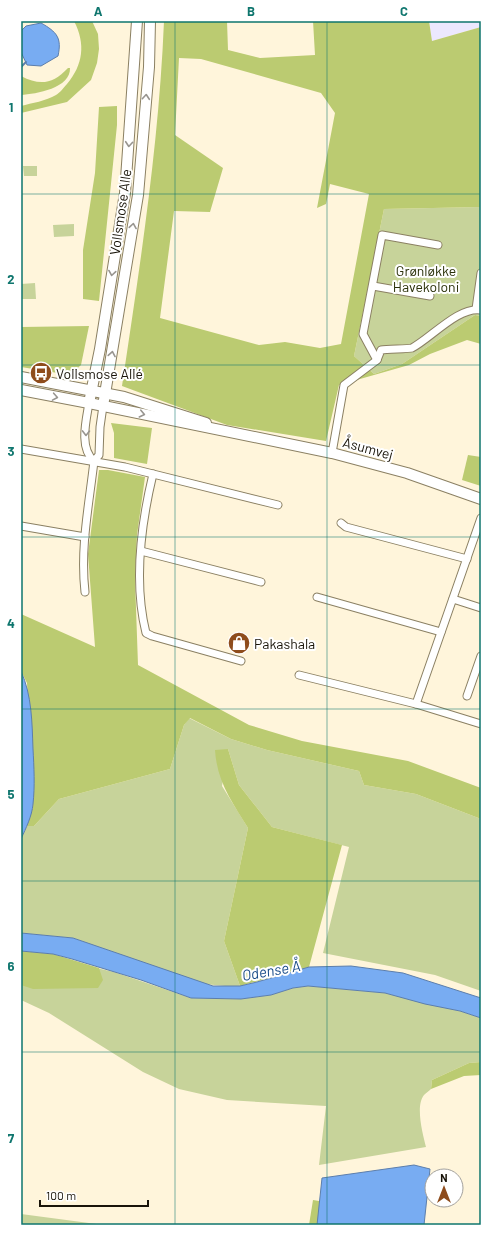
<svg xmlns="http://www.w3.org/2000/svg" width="502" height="1246" font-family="Barlow,sans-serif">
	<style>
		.education { fill: #ece8fe }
		.green { fill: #c7d39a }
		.forest { fill: #bbcb71; fill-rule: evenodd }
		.water { fill: #78acf2; stroke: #5c7eac }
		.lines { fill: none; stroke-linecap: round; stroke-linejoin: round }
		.stream { stroke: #5c7eac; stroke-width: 2 }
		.street-casing { stroke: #8b8063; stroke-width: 9 }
		.secondary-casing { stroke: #8b8063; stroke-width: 12 }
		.street { stroke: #fff; stroke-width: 7 }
		.secondary { stroke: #fff; stroke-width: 10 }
		.oneway { stroke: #989590 }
		.grid { fill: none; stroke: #0f766e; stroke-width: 1; stroke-opacity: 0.55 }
		.labels { text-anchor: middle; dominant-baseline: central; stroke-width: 4; stroke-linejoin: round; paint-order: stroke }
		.street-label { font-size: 14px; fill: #191409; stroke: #fff }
		.park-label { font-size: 14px; fill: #2b310a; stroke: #fff }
		.poi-label { font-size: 14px; fill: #191409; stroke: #fff; text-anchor: start }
		.water-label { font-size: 15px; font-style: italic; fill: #184b89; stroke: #fff }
		.neatline { fill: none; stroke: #0f766e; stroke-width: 1.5 }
		.grid-label { font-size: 13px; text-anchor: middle; font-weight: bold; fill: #0f766e }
	</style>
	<rect width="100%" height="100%" fill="#fff5db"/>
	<!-- education -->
	<path class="education" d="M429 21H481V27L432 41Z"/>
	<!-- green -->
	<g class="green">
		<path d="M23 166H37V176H24Z"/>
		<path d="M481 207V316L475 315 402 364 374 374 354 356 384 209Z"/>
		<path d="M74 224V236L54 237 53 225Z"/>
		<path d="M35 283 36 299H21V284Z"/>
		<path d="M189 718 231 739 267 750 359 771 364 785 416 794 481 819V991L435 975 323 953 349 847 272 827 239 785 228 749 222 786 248 828 224 941 240 986H225L204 984 73 938 21 933V839L27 826H34L59 799 170 769 184 725Z"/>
		<path d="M21 951 114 972 191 998 241 999 271 995 293 988 308 986 385 993 460 1011 481 1018V1062L469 1063 432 1080 431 1089C429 1091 426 1093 424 1095 415 1106 423 1135 426 1147L319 1165 326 1106 227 1100 179 1089 143 1072 49 1013 21 1000Z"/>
		<path d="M21 1214 104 1225H21Z"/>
	</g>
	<!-- forest -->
	<g class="forest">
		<path d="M74 21H92L98 34 99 49 97 63 91 80 67 102 21 113V106C32 103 46 101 56 95 60 93 64 87 67 84 83 65 86 44 74 21Z"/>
		<path d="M164 21H227L228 50 260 58 315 55 313 21H429L432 41 481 27V207L384 209 354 356 374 374 402 364 475 315 481 316V344L467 340 430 354 409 365 339 385 326 441 227 425 122 386C140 265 159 144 164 21ZM179 58 201 59 321 93 335 113 317 208 326 204 330 184 369 194 341 344 320 348 285 342 259 345 160 318 174 211 210 212 223 168 175 135Z"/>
		<path d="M68 68H70C71 88 36 94 21 95V76C40 86 53 84 68 68Z"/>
		<path d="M117 106V125L99 301 83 299V250L95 173 99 107Z"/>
		<path d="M89 326 81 365 70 375 21 367V327Z"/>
		<path d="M111 423 152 428 147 464 114 458V433Z"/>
		<path d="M468 455 481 457V486L462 480Z"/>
		<path d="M99 470H108L145 477 137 535 135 580 138 665 249 725 302 741 408 761 481 788V819L416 794 364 785 359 771 267 750 231 739 190 718 184 725 170 769 59 799 34 826H27L33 806 27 683 21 671V614L95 647 88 554Z"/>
		<path d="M228 749 239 785 272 827 342 845 309 967 240 986 224 941 248 828C232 802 217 782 215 750Z"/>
		<path d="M21 951 53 954 99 968 103 980 98 988 33 989 21 985Z"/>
		<path d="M481 1062V1075L464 1076 431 1089 432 1080 469 1063Z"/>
		<path d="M313 1200 319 1201 321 1225H309Z"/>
	</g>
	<!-- water -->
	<g class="water">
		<path d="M41 23C57 32 62 38 58 56L41 66 27 65 21 52V31L26 26Z"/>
		<path d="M21 671C32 696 32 722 33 749 34 767 35 786 33 804 32 816 26 828 21 839Z"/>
		<path d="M21 933 73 938 213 986H240L257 982 309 967 351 966 403 973 481 998V1018L460 1011 425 1004 385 993 308 986 293 988 271 995 241 999 191 998 141 980 72 959 53 954 21 951Z"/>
		<path d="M414 1165 430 1169 424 1225H317L322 1178Z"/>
	</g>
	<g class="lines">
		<!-- stream -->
		<path class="stream" d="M21 67 26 62"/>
		<!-- street casing -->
		<g class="street-casing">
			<g id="street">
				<path d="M373 286 430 296"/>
				<path d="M476 309 481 273"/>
				<path d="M377 360 363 334 382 235 438 245"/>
				<path d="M89 403C86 421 79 448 94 461"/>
				<path d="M21 449 125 467 278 505"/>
				<path d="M332 453 344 385 377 360 381 350C388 349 408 349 412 348 431 338 459 306 481 310"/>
				<path d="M153 474C141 524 133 581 146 633L152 636 241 661"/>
				<path d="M341 523 346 527 467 559"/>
				<path d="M21 526 85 537"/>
				<path d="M141 551 261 582"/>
				<path d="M85 592C80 548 89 505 94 461L99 455 100 427 103 406"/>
				<path d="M317 597 441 632"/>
				<path d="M453 599 481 608"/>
				<path d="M299 675 416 704 481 724"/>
				<path d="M467 696 481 656"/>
				<path d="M416 704 481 518"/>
			</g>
		</g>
		<!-- secondary casing -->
		<g class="secondary-casing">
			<g id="secondary">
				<path d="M21 377 124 397 206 423"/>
				<path d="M21 390 89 403 332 453 407 473 481 499"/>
				<path d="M89 403 100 349 125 193 137 21"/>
				<path d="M103 406 138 195 149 67 150 21"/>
			</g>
		</g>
		<!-- street -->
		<use href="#street" class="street"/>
		<!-- secondary -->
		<use href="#secondary" class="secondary"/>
	</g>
	<!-- one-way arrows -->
	<defs><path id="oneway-chevron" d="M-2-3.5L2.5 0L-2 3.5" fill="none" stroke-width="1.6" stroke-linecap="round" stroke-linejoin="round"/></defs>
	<g class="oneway">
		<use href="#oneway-chevron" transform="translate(146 97) rotate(-85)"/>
		<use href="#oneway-chevron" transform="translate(129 144) rotate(95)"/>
		<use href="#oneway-chevron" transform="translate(133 226) rotate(-81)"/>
		<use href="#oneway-chevron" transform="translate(112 273) rotate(99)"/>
		<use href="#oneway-chevron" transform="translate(112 354) rotate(-80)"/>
		<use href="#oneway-chevron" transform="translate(55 397) rotate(10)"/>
		<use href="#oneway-chevron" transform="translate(142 414) rotate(13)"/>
		<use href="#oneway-chevron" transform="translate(86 433) rotate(91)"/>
	</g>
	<!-- grid -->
	<path class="grid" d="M175 21V1225M327 21V1225M21 194H481M21 365H481M21 537H481M21 709H481M21 881H481M21 1052H481"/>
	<!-- icons -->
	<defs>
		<g id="bus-disc" transform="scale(1.15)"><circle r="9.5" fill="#8e4c1c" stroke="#fff"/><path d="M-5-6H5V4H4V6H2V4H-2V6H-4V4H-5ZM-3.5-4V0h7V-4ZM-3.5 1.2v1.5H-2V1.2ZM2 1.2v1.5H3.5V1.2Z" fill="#fff"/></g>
		<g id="shop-disc" transform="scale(1.15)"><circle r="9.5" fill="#8e4c1c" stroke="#fff"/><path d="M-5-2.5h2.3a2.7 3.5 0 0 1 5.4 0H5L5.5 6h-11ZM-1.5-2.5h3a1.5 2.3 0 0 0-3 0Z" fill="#fff"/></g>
	</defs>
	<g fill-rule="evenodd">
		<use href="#bus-disc" x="41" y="373"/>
		<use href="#shop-disc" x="239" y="643"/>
	</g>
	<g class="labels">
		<!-- street labels -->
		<g class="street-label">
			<text transform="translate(120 212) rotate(-82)">Vollsmose Alle</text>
			<text transform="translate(368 448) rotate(15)">Åsumvej</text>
		</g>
		<!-- park labels -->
		<g class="park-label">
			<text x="426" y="270">Grønløkke<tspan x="426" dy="16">Havekoloni</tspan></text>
		</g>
		<!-- poi labels -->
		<g class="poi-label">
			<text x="56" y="373">Vollsmose Allé</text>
			<text x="254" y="643">Pakashala</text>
		</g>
		<!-- water labels -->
		<g class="water-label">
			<text transform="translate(271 970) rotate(-10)">Odense Å</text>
		</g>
	</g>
	<!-- border -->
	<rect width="502" height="1246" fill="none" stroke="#ffffff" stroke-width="44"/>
	<!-- north arrow -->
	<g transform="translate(444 1188)"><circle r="19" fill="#ffffff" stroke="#a3a19d"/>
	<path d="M0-3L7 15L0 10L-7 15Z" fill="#8e4c1c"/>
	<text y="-6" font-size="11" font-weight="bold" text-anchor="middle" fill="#191409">N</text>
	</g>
	<!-- scale -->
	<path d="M40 1200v6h108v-6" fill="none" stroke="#191409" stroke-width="2"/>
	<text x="46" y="1200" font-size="12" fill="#191409" stroke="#ffffff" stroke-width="3" paint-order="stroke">100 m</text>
	<rect x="22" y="22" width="458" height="1202" class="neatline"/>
	<g class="grid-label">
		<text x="98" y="16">A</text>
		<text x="251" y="16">B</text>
		<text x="404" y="16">C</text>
		<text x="11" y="112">1</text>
		<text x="11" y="284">2</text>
		<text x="11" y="456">3</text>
		<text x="11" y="628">4</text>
		<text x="11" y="799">5</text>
		<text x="11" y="971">6</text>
		<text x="11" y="1143">7</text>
	</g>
</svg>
